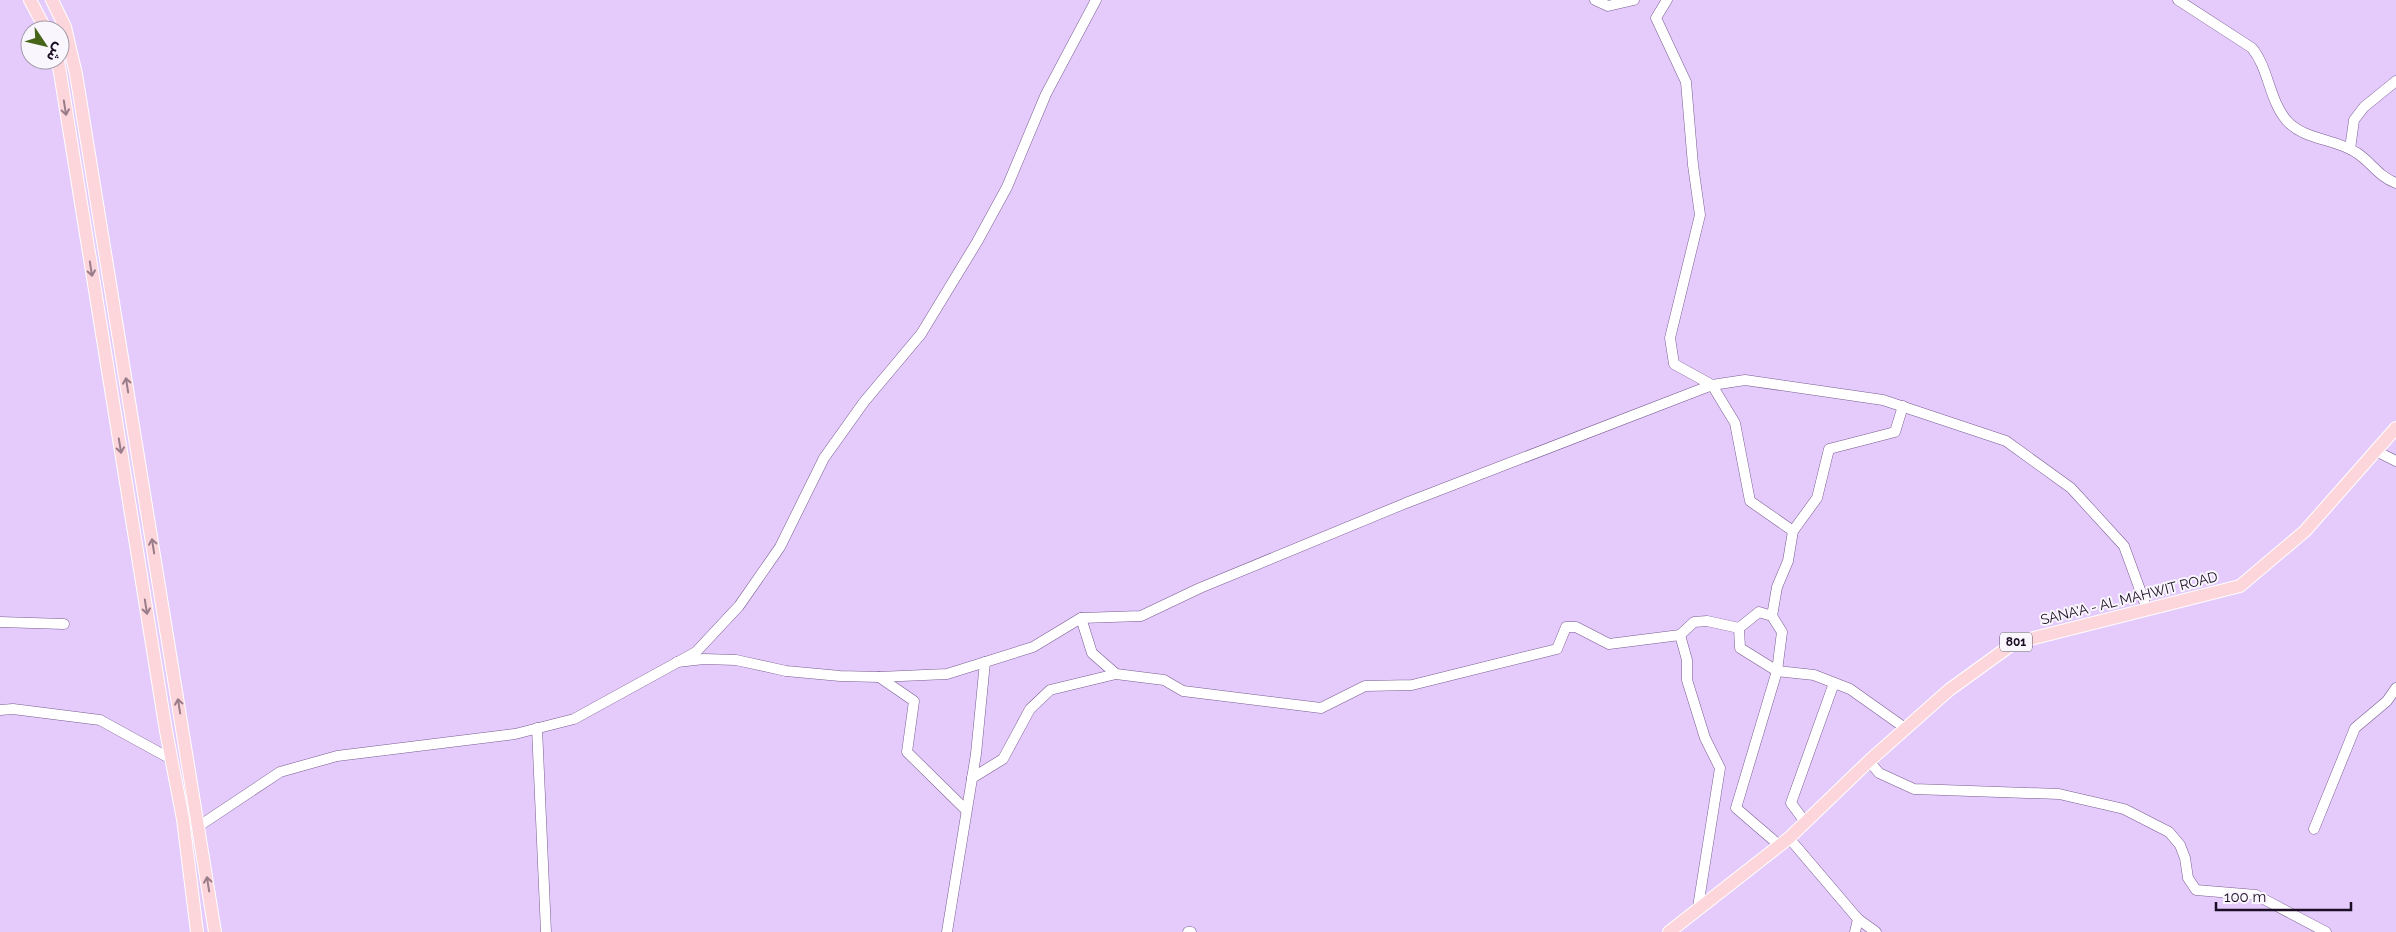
<svg xmlns="http://www.w3.org/2000/svg" width="2396" height="932" font-family="Raleway,'Noto Sans Arabic',sans-serif">
	<style>
		.lines { fill: none; stroke-linecap: round; stroke-linejoin: round }
		.minor-casing { stroke: #7a5c92; stroke-width: 11 }
		.major-casing { stroke: #fff; stroke-width: 14 }
		.minor { stroke: #fff; stroke-width: 10 }
		.major { stroke: #fdd6db; stroke-width: 12 }
		.oneway { stroke: #987c89 }
		.labels { text-anchor: middle; dominant-baseline: central; stroke-width: 4; stroke-linejoin: round; paint-order: stroke }
		.shield { fill: #faf6fd; stroke: #5f5466; stroke-width: 1 }
		.shield-label { font-size: 12px; font-weight: bold; fill: #1c0f25 }
		.street-label { font-size: 14px; fill: #1c0f25; stroke: #faf6fd }
	</style>
	<rect width="100%" height="100%" fill="#e5cbfc"/>
	<g class="lines">
		<!-- minor casing -->
		<g class="minor-casing">
			<g id="minor">
				<path d="M1595 0 1608 6 1634 0"/>
				<path d="M1667 0 1656 18 1686 82 1693 165 1700 215 1670 338 1674 364 1712 385 1735 423 1750 501 1793 531"/>
				<path d="M2178 0 2252 48C2269 69 2269 100 2287 121 2306 141 2335 138 2357 153 2371 162 2379 177 2396 183"/>
				<path d="M2350 149 2354 120 2364 107 2396 81"/>
				<path d="M2376 451 2396 461"/>
				<path d="M1772 616 1777 587 1788 561 1793 531 1817 498 1829 449 1895 432 1903 406"/>
				<path d="M1081 618 1092 653 1116 674"/>
				<path d="M0 622 64 624"/>
				<path d="M1739 628 1759 612 1772 616 1782 632 1777 671 1736 808 1779 845"/>
				<path d="M677 662 704 659 736 660 786 671 840 676 879 677 947 674 1033 647 1081 618 1141 616 1200 588 1406 503 1712 385 1745 380 1883 400 2006 441 2071 488 2124 546 2147 609"/>
				<path d="M879 677 914 701 907 752 965 809"/>
				<path d="M0 710 13 709 100 720 171 759"/>
				<path d="M537 728 546 932"/>
				<path d="M1869 761 1879 773 1914 789 2059 794 2124 809 2169 832 2180 845 2185 858 2188 878 2196 890 2256 895 2326 932"/>
				<path d="M972 778 1003 759 1030 709 1050 690 1116 674 1164 680 1183 691 1321 708 1365 686 1412 685 1557 649 1566 627H1576L1609 644 1680 635"/>
				<path d="M1805 822 1791 803 1834 683"/>
				<path d="M199 826 280 772 337 756 515 734 574 719 696 652 739 606 780 547 824 458 864 402 921 334 977 242 1007 187 1046 94 1096 0"/>
				<path d="M2314 829 2355 728 2387 701 2396 688"/>
				<path d="M1789 838 1858 919 1855 932"/>
				<path d="M1698 907 1720 768 1705 738 1687 680V660L1680 635 1694 622 1707 621 1739 628 1740 648 1777 671 1814 675 1850 689 1905 728"/>
				<path d="M1858 919 1876 932"/>
				<path d="M947 932 976 754 985 662"/>
				<path d="M1188 932H1191"/>
			</g>
		</g>
		<!-- major casing -->
		<g class="major-casing">
			<g id="major">
				<path d="M30 0 46 30"/>
				<path d="M52 0 65 27 76 74 215 932"/>
				<path d="M58 60 166 731 183 819 197 932"/>
				<path d="M1669 932 1789 838 1869 761 1949 690 2014 643 2240 586 2305 531 2396 428"/>
			</g>
		</g>
		<!-- minor -->
		<use href="#minor" class="minor"/>
		<!-- major -->
		<use href="#major" class="major"/>
	</g>
	<!-- one-way arrows -->
	<defs><path id="oneway-shaft" d="M-6 0H5M1.5-3L5.5 0L1.5 3" fill="none" stroke-width="1.6" stroke-linecap="round" stroke-linejoin="round" transform="scale(1.25)"/></defs>
	<g class="oneway">
		<use href="#oneway-shaft" transform="translate(65 108) rotate(81)"/>
		<use href="#oneway-shaft" transform="translate(91 269) rotate(81)"/>
		<use href="#oneway-shaft" transform="translate(127 385) rotate(-99)"/>
		<use href="#oneway-shaft" transform="translate(120 446) rotate(81)"/>
		<use href="#oneway-shaft" transform="translate(153 546) rotate(-99)"/>
		<use href="#oneway-shaft" transform="translate(146 607) rotate(81)"/>
		<use href="#oneway-shaft" transform="translate(179 706) rotate(-99)"/>
		<use href="#oneway-shaft" transform="translate(208 884) rotate(-99)"/>
	</g>
	<g class="labels">
		<!-- shield labels -->
		<rect class="shield" x="2000" y="632.5" width="32" height="19" rx="4"/>
		<g class="shield-label">
			<text x="2016" y="642">801</text>
		</g>
		<!-- street labels -->
		<g class="street-label">
			<text transform="translate(2129 598) rotate(-14)">SANA'A - AL MAHWIT ROAD</text>
		</g>
	</g>
	<!-- north arrow -->
	<g transform="translate(45 45) rotate(125)"><circle r="24" fill="#faf6fd" stroke="#a19aa7"/>
	<path d="M0-4L9 19L0 12L-9 19Z" fill="#466519"/>
	<text y="-8" font-size="14" font-weight="bold" text-anchor="middle" fill="#1c0f25">ش</text>
	</g>
	<!-- scale -->
	<path d="M2216 902v8h135v-8" fill="none" stroke="#1c0f25" stroke-width="2.5"/>
	<text x="2224" y="902" font-size="15" fill="#1c0f25" stroke="#faf6fd" stroke-width="4" paint-order="stroke">100 m</text>
</svg>
